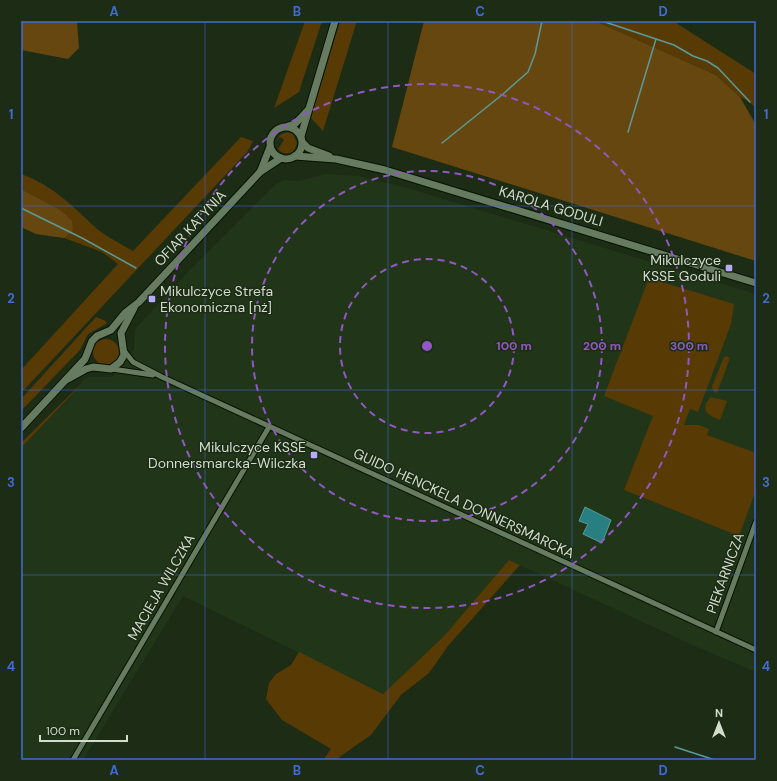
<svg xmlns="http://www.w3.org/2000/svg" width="777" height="781" font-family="'DM Sans',sans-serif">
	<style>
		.built { fill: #213618 }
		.green { fill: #573a04 }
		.forest { fill: #674710 }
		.water { fill: #277f82; stroke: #5a9b99 }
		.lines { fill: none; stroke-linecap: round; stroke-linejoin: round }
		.stream { stroke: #5a9b99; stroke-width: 1.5 }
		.street-casing { stroke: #051402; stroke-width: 7 }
		.secondary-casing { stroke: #051402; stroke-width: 9 }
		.street { stroke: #677b60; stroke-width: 5 }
		.secondary { stroke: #677b60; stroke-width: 7 }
		.grid { fill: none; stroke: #416bd6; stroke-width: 1; stroke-opacity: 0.55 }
		.ring { fill: none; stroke: #9158c3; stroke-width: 2; stroke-dasharray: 7 5 }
		.poi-dot { fill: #b6abf8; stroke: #1c2c15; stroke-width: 1.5 }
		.labels { text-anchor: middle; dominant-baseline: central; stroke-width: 3; stroke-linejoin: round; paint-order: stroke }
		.street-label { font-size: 14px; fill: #d2ddce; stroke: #1c2c15 }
		.poi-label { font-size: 14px; fill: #d2ddce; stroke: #1c2c15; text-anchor: end }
		.centre { fill: #9158c3; stroke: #1c2c15; stroke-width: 2 }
		.ring-label { font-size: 12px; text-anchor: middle; font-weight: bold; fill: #9158c3; stroke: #1c2c15; stroke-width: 3; stroke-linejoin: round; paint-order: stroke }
		.neatline { fill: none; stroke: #416bd6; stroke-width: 1.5 }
		.grid-label { font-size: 13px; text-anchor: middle; font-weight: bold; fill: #416bd6 }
	</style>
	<rect width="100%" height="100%" fill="#1c2c15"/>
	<!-- built -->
	<path class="built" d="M327 174 358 176 411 189 756 294V672L697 647 509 560 444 636 383 694 183 596 83 760H21V448L88 377H112L134 349 135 329 190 270 276 184 284 180 298 181Z"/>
	<!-- green -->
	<g class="green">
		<path d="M305 21H322L299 92 274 108Z"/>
		<path d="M340 21H357L323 131 311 118Z"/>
		<path d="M595 21H673L756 74V108L748 101 740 97 716 75Z"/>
		<path d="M287 132 293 134 297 143 295 149C290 155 283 155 278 149L284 140 280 137 276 142 280 135Z"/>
		<path d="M241 137 253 141 248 151 21 393V370L118 264 102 252 64 238 73 231 59 209 21 189V174C54 186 71 205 96 228 107 237 121 244 133 251Z"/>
		<path d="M649 278 734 304 731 324 698 412 690 409 684 425H699L709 429 707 435 756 453V490L739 536 624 490 653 416 604 396Z"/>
		<path d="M96 317 106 321V324L88 334 80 350 21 411V399Z"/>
		<circle cx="106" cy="352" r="13"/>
		<path d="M727 356 730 358 717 393 713 391 712 386 724 357Z"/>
		<path d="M88 377H112H88L21 448V443Z"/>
		<path d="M711 397 727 401 720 420C711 416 703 414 706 403Z"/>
		<path d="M509 560 520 565 448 646 429 673 401 695 371 735 341 756 337 760H323L331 749 282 720 266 699 269 683 276 674 291 665 299 652 383 694 444 636Z"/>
	</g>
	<!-- forest -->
	<g class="forest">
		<path d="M21 21H77L79 48 68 59 21 50Z"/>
		<path d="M424 21H595L716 75 740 97 756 125V261L392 147Z"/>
		<path d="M21 189 59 209 72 221 73 231 64 238 36 234 21 227Z"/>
	</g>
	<!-- water -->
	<path class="water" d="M585 507 611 520 602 543 583 534 588 524 579 521Z"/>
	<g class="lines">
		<!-- stream -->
		<g class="stream">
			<path d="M602 21 674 45 693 56 707 61 718 68 750 102"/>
			<path d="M628 132 656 39"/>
			<path d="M442 143 503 94 528 72 535 54 542 21"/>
			<path d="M21 208 82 238 136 268"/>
			<path d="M675 747 715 760"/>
		</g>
		<!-- street casing -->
		<g class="street-casing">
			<g id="street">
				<path d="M125 352 133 362 162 377 756 650"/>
				<path d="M112 369 153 375"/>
				<path d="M716 632 756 522"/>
				<path d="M73 760 269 427"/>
			</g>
		</g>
		<!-- secondary casing -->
		<g class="secondary-casing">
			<g id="secondary">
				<path d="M288 126 295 124 307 111"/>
				<circle cx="286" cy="143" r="16"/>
				<path d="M301 136 335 21"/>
				<path d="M303 143 308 148 329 156"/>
				<path d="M295 156 336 159 385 170 756 283"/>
				<path d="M261 170 270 147"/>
				<path d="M68 379 86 369 93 367 111 369 120 362 124 355 121 333 134 308"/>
				<path d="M21 428 85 359 92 341 97 336 111 330 125 313 139 302 260 172 281 158"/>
			</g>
		</g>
		<!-- street -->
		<use href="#street" class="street"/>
		<!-- secondary -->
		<use href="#secondary" class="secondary"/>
	</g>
	<!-- grid -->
	<path class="grid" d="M205 21V760M388 21V760M572 21V760M21 206H756M21 390H756M21 575H756"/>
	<!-- distance rings -->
	<g class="ring">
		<circle cx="427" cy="346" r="87"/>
		<circle cx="427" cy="346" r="175"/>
		<circle cx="427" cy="346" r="262"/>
	</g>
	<!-- markers -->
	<g class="poi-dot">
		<rect x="725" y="264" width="8" height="8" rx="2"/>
		<rect x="148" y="295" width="8" height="8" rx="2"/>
		<rect x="310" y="451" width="8" height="8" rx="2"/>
	</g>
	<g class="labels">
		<!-- street labels -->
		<g class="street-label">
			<text transform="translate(551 206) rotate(17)">KAROLA GODULI</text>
			<text transform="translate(190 228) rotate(-47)">OFIAR KATYNIA</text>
			<text transform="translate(464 503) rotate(25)">GUIDO HENCKELA DONNERSMARCKA</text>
			<text transform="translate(725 573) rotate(-70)">PIEKARNICZA</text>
			<text transform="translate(161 587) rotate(-60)">MACIEJA WILCZKA</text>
		</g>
		<!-- poi labels -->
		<g class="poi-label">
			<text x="721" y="260">Mikulczyce<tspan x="721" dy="16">KSSE Goduli</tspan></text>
			<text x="160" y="291" text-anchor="start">Mikulczyce Strefa<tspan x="160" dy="16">Ekonomiczna [nż]</tspan></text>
			<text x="306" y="447">Mikulczyce KSSE<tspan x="306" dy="16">Donnersmarcka-Wilczka</tspan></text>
		</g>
	</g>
	<circle cx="427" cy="346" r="6" class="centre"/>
	<g class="ring-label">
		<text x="514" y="350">100 m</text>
		<text x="602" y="350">200 m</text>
		<text x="689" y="350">300 m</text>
	</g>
	<!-- border -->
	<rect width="777" height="781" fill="none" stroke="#1c2c15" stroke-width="44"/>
	<!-- north arrow -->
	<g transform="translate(719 723)" stroke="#1c2c15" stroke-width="3" paint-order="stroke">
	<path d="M0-3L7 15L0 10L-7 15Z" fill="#d2ddce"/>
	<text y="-6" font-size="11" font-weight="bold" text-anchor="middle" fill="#d2ddce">N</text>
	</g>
	<!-- scale -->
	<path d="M40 735v6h87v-6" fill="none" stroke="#d2ddce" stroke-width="2"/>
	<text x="46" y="735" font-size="12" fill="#d2ddce" stroke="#1c2c15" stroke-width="3" paint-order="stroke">100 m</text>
	<rect x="22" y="22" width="733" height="737" class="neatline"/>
	<g class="grid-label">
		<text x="114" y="16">A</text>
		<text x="297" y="16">B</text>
		<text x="480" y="16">C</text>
		<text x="663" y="16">D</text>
		<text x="11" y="119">1</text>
		<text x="766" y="119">1</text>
		<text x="11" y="303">2</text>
		<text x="766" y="303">2</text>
		<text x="11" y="487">3</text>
		<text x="766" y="487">3</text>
		<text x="11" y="671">4</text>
		<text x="766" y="671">4</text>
		<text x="114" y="775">A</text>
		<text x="297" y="775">B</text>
		<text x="480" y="775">C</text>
		<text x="663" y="775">D</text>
	</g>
</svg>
